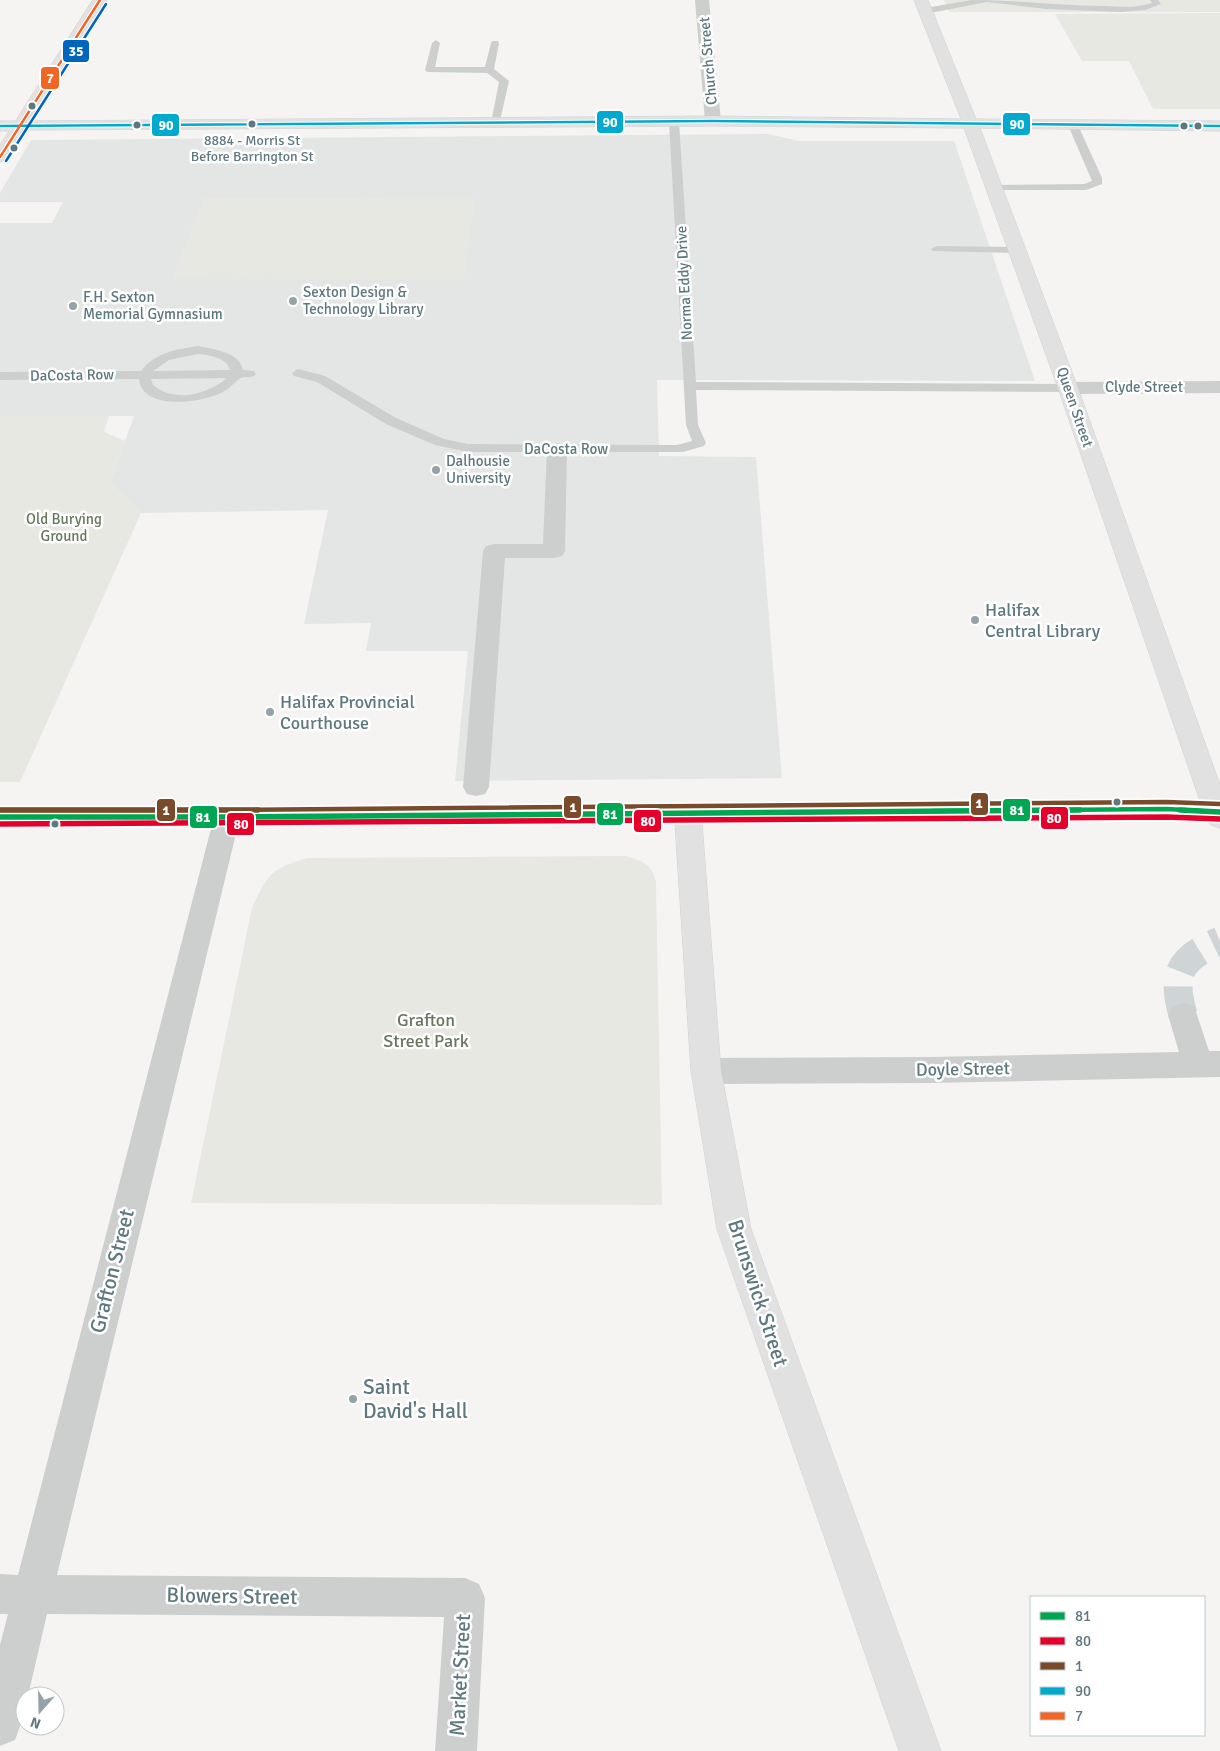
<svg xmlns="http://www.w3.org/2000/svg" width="1220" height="1751" font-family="Signika,sans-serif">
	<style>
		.built { fill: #e4e6e5 }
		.green { fill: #e6e8e1 }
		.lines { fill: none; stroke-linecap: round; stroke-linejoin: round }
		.street-tunnel { stroke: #cfd5d6; stroke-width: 29; stroke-dasharray: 29 15; stroke-linecap: butt }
		.secondary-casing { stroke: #d0d2d2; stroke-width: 1 }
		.lane { fill: #cdcfce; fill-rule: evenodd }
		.street { fill: #cdcfce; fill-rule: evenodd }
		.secondary { fill: #e1e1e1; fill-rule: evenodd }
		.bus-1-far1-casing { stroke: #fff; stroke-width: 8 }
		.bus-1-casing { stroke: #fff; stroke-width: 9 }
		.bus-2-casing { stroke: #fff; stroke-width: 9 }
		.bus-3-far1-casing { stroke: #fff; stroke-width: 8 }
		.bus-3-casing { stroke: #fff; stroke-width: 9 }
		.bus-4-casing { stroke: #fff; stroke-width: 4.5 }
		.bus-5-casing { stroke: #fff; stroke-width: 4.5 }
		.bus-6-casing { stroke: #fff; stroke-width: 4.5 }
		.bus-1-far1 { stroke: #00a651; stroke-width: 4.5 }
		.bus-1 { stroke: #00a651; stroke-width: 5.5 }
		.bus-2 { stroke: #e4002b; stroke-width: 5.5 }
		.bus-3-far1 { stroke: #7a4b2a; stroke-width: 4.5 }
		.bus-3 { stroke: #7a4b2a; stroke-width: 5.5 }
		.bus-4 { stroke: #00a9ce; stroke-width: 2.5 }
		.bus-5 { stroke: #f26522; stroke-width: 2.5 }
		.bus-6 { stroke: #0065bd; stroke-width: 2.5 }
		.bus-dot { fill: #5e7880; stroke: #fff; stroke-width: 2 }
		.poi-dot { fill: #93a3a8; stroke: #fff; stroke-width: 2 }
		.labels { text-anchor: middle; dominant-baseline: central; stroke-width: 5; stroke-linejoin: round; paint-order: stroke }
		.far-bus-label { font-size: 14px; fill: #5e7880; stroke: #fff }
		.far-street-label { font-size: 15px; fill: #5e7880; stroke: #fff }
		.far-poi-label { font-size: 15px; fill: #5e7880; stroke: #fff; text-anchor: start }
		.far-park-label { font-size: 15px; fill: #67775d; stroke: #fff }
		.poi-label { font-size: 18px; fill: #5e7880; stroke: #fff; text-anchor: start }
		.park-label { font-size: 18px; fill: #67775d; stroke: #fff }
		.street-label { font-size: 18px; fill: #5e7880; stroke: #fff }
		.near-street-label { font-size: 21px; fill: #5e7880; stroke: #fff }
		.near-poi-label { font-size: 21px; fill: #5e7880; stroke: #fff; text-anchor: start }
		.line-badge { stroke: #fff; stroke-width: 2 }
		.badge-label { font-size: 14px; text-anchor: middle; font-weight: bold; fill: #fff }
	</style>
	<rect width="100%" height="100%" fill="#f5f4f3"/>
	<!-- built -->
	<path class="built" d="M768 134 799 141H954L1035 381 657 380 659 456 756 457 782 778 455 781 468 651H366L371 623 304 624 328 510 141 513 110 483 134 416H0V223H52L63 202H0V193L31 140Z"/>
	<!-- green -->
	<g class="green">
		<path d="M944 0H1220V12H949Z"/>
		<path d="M1220 13V109H1153L1129 61H1082L1055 14Z"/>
		<path d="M204 198 475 199 464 280 172 279Z"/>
		<path d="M0 416H109L104 432 125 441 110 483 141 513 20 782H0Z"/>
		<path d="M625 856C642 860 652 864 656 882L662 1205 191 1203 252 908C268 874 270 869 307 858Z"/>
	</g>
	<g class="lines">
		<!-- street-tunnel -->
		<path class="street-tunnel" d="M1183 1015C1171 973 1180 958 1220 941"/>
		<!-- secondary casing -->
		<g class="secondary-casing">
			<path id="secondary" d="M93 0H107L31 121 713 116 961 119 914 0H928L976 119 1220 121V131L980 128 1078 388 1220 785V828L1211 825 1208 821 1167 819 702 823 721 1071 751 1229 941 1751H899L717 1229 691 1071 675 823 0 827V807H227L1167 799 1200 801 1058 388 964 128 713 126 25 130 6 160 0 162V145L9 131H0V121H15Z"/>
		</g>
		<!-- lane -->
		<g class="lane">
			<path d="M972 0C1017 0 1061 6 1106 6 1121 7 1138 8 1152 3L1150 0H1158L1161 4 1145 10 1120 12 1047 9 987 2 925 14 921 11 925 8Z"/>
			<path d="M436 40 440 43 435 67H485L491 43 492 41H498L499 43 494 69 509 81 499 125H493L491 123 499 82 487 73 427 72 425 70 432 43Z"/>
			<path d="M674 119 679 122 696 382 1069 384 1075 388 1069 392 696 390 698 425 706 443 704 446 683 452H468L435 445 386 424 317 382 294 376 292 373 298 369 325 376 396 418 444 439 468 444 677 445 692 441 686 425 669 122Z"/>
			<path d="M1073 122 1078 125 1102 178V184L1086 190H991L990 188 995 185 1084 184 1092 181 1068 125Z"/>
			<path d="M937 246 1017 247 1023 250 1017 253 933 251 931 249Z"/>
			<path d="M198 346C213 349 240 352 243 370L254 371 256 374C251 380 244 375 239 379 233 384 228 390 221 393 201 403 142 411 139 379L0 380V372L141 371C154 353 177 349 198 346ZM198 354C209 355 228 358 230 370L153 371 169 360ZM227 378C206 395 175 403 153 385L151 379Z"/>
		</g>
		<!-- street -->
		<g class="street">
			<path d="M695 0H709L721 121 718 124H708L705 121Z"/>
			<path d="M1220 381V393L1069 394 1062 392 1059 388 1062 384 1069 382Z"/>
			<path d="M557 443 564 445 567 449 565 551 562 556 554 558H505L489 787 485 794 476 796 467 794 463 787 483 551 486 546 494 544H543L547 449 550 445Z"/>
			<path d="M227 807 236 810 240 817 57 1575 465 1578 479 1584 485 1598 477 1751H435L444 1617 47 1614 28 1696H25C25 1712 21 1725 15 1740L0 1746V1645L8 1614H0V1574L18 1575 214 817 218 810Z"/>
			<path d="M1183 1003 1194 1006 1209 1051H1220V1077L929 1083 706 1084 695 1080 691 1071 695 1062 706 1058 929 1057 1179 1052 1168 1015 1172 1006Z"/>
		</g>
		<!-- secondary -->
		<use href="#secondary" class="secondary"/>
		<!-- bus-1-far1 casing -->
		<g class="bus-1-far1-casing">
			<path id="bus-1-far1" d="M933 811 1167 809 1202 811"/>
		</g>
		<!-- bus-1 casing -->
		<g class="bus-1-casing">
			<g id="bus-1">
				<path d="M1180 810 1220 812"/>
				<path d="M0 817H227L1080 810"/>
			</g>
		</g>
		<!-- bus-2 casing -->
		<g class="bus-2-casing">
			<path id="bus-2" d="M0 824 1167 817 1220 819"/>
		</g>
		<!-- bus-3-far1 casing -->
		<g class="bus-3-far1-casing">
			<path id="bus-3-far1" d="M0 810H227L1167 802 1220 804"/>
		</g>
		<!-- bus-3 casing -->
		<g class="bus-3-casing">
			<path id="bus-3" d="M0 810H258"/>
		</g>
		<!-- bus-4 casing -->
		<g class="bus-4-casing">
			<path id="bus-4" d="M0 126 713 121 1220 126"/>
		</g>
		<!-- bus-5 casing -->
		<g class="bus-5-casing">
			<path id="bus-5" d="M0 157 100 0"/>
		</g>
		<!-- bus-6 casing -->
		<g class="bus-6-casing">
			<path id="bus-6" d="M6 161 106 4"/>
		</g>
		<!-- bus-1-far1 -->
		<use href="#bus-1-far1" class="bus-1-far1"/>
		<!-- bus-1 -->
		<use href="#bus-1" class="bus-1"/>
		<!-- bus-2 -->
		<use href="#bus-2" class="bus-2"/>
		<!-- bus-3-far1 -->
		<use href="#bus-3-far1" class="bus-3-far1"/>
		<!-- bus-3 -->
		<use href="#bus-3" class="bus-3"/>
		<!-- bus-4 -->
		<use href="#bus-4" class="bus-4"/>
		<!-- bus-5 -->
		<use href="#bus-5" class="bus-5"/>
		<!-- bus-6 -->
		<use href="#bus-6" class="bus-6"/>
	</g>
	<!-- markers -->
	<g class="bus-dot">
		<circle cx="32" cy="106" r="4.5"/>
		<circle cx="252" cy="124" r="4.5"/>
		<circle cx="137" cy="125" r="4.5"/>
		<circle cx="1184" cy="126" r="4.5"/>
		<circle cx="1198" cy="126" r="4.5"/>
		<circle cx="14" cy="148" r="4.5"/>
		<circle cx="1117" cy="802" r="4.5"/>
		<circle cx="55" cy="824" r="4.5"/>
	</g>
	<g class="poi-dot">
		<circle cx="293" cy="301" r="5"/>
		<circle cx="73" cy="306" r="5"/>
		<circle cx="436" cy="470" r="5"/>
		<circle cx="975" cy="620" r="5"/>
		<circle cx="270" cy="712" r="5"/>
		<circle cx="353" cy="1399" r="5"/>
	</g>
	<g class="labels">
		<!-- far-bus labels -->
		<g class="far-bus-label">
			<text x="252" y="140">8884 - Morris St<tspan x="252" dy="16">Before Barrington St</tspan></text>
		</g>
		<!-- far-street labels -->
		<g class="far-street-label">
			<text transform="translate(708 61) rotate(-95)">Church Street</text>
			<text transform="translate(684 283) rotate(-93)">Norma Eddy Drive</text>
			<text transform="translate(72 375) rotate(-1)">DaCosta Row</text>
			<text x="1144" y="387">Clyde Street</text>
			<text transform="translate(1075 407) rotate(71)">Queen Street</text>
			<text x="566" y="449">DaCosta Row</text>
		</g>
		<!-- far-poi labels -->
		<g class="far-poi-label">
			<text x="303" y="292">Sexton Design &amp;<tspan x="303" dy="17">Technology Library</tspan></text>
			<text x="83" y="297">F.H. Sexton<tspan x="83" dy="17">Memorial Gymnasium</tspan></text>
			<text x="446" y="461">Dalhousie<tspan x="446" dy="17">University</tspan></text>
		</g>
		<!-- far-park labels -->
		<g class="far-park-label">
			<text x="64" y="519">Old Burying<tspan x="64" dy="17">Ground</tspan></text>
		</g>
		<!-- poi labels -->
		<g class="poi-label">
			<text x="985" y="610">Halifax<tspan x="985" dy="21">Central Library</tspan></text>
			<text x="280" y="702">Halifax Provincial<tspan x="280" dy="21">Courthouse</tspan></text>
		</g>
		<!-- park labels -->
		<g class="park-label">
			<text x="426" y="1020">Grafton<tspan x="426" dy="21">Street Park</tspan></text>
		</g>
		<!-- street labels -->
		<g class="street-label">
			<text transform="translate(963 1069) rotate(-1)">Doyle Street</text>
		</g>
		<!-- near-street labels -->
		<g class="near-street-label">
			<text transform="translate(112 1271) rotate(-76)">Grafton Street</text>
			<text transform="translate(758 1293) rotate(72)">Brunswick Street</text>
			<text transform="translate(232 1596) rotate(1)">Blowers Street</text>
			<text transform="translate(460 1675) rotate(-87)">Market Street</text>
		</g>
		<!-- near-poi labels -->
		<g class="near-poi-label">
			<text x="363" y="1387">Saint<tspan x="363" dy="24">David's Hall</tspan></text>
		</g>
	</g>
	<g class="line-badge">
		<rect x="62" y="39" width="28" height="24" rx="5" fill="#0065bd"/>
		<rect x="40" y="66" width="20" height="24" rx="5" fill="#f26522"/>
		<rect x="596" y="110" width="28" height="24" rx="5" fill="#00a9ce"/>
		<rect x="1002" y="112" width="29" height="24" rx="5" fill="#00a9ce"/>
		<rect x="151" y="113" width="29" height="24" rx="5" fill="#00a9ce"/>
		<rect x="970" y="792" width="19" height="24" rx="5" fill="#7a4b2a"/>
		<rect x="563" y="795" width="19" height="24" rx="5" fill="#7a4b2a"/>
		<rect x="156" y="798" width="20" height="24" rx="5" fill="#7a4b2a"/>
		<rect x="1002" y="798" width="29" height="24" rx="5" fill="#00a651"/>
		<rect x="596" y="802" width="28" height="24" rx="5" fill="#00a651"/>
		<rect x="189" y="805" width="29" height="24" rx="5" fill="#00a651"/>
		<rect x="1040" y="806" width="29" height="24" rx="5" fill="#e4002b"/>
		<rect x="633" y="809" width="29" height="24" rx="5" fill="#e4002b"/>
		<rect x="226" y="812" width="29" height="24" rx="5" fill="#e4002b"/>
	</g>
	<g class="badge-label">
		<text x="76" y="56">35</text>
		<text x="50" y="83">7</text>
		<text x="610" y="127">90</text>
		<text x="1017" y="129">90</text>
		<text x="166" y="130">90</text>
		<text x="979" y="808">1</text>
		<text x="573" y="812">1</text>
		<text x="166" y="815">1</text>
		<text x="1017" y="815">81</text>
		<text x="610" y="819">81</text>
		<text x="203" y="822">81</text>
		<text x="1054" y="823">80</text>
		<text x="648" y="826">80</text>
		<text x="241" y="829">80</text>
	</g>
	<!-- legend -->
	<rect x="1030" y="1596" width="175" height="140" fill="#ffffff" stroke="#bfc9cc"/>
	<rect x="1040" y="1612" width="25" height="8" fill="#00a651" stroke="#bfc9cc"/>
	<text x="1075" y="1621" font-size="15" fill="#5e7880">81</text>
	<rect x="1040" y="1637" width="25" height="8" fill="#e4002b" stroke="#bfc9cc"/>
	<text x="1075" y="1646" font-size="15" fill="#5e7880">80</text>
	<rect x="1040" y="1662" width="25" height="8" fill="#7a4b2a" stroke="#bfc9cc"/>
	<text x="1075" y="1671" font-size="15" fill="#5e7880">1</text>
	<rect x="1040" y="1687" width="25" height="8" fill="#00a9ce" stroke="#bfc9cc"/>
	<text x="1075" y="1696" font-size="15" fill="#5e7880">90</text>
	<rect x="1040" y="1712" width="25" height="8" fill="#f26522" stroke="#bfc9cc"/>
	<text x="1075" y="1721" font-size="15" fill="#5e7880">7</text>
	<!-- north arrow -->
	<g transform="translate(40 1711) rotate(200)"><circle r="24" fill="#ffffff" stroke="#bfc9cc"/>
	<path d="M0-4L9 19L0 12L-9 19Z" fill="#93a3a8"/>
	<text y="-8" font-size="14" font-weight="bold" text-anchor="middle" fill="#5e7880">N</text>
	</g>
</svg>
